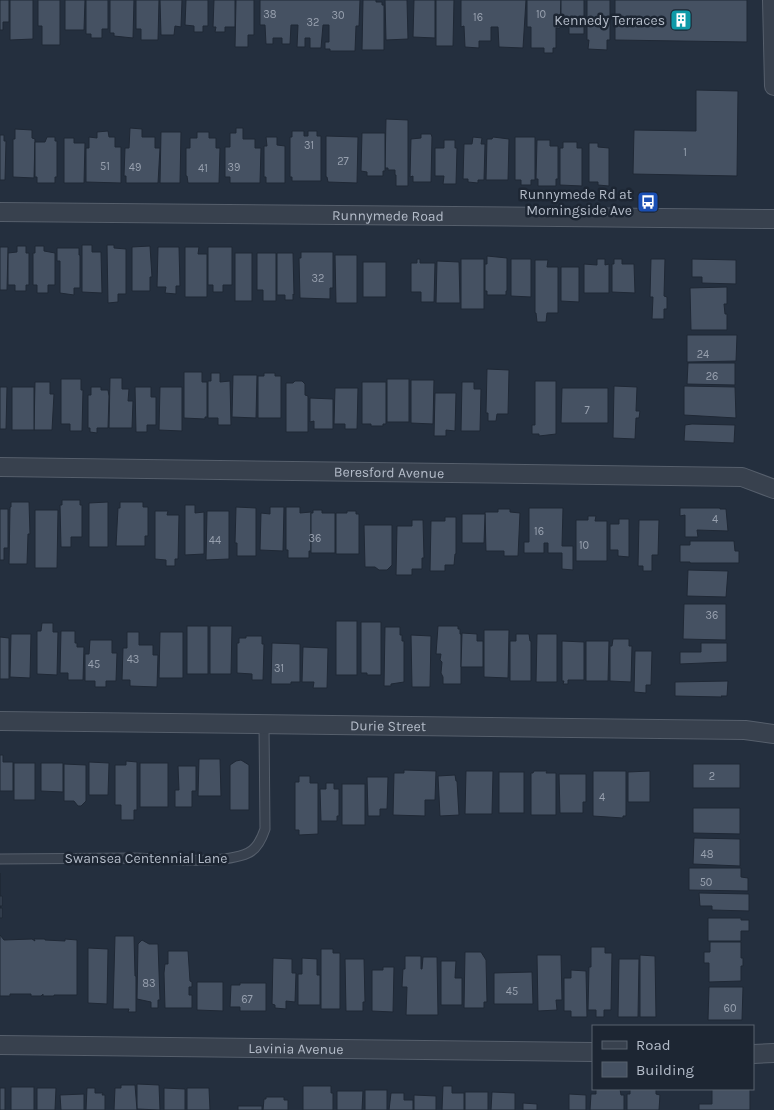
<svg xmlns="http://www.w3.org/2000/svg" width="774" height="1110" font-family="Karla,sans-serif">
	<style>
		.building { fill: #455162; stroke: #1f2835 }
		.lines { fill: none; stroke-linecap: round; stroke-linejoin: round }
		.lane-casing { stroke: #565f6c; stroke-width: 11 }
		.street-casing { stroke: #565f6c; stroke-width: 20 }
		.lane { stroke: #38414e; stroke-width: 9 }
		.street { stroke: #38414e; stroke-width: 18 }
		.labels { text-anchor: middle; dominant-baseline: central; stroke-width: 5; stroke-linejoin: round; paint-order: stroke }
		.number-label { font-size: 11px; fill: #98a1af }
		.poi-label { font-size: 14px; fill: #b4bcc9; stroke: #1d2633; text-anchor: end }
		.street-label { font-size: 14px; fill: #b4bcc9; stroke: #1d2633 }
	</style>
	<rect width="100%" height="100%" fill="#242f3e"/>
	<!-- building -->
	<g class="building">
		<path d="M0 0H9V22H3V30H0Z"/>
		<path d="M10 0H33V39L10 40Z"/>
		<path d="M38 0H60V45H42V26H38Z"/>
		<path d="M65 0H85L84 30H65Z"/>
		<path d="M86 0H108V29H102V38H91V34H86Z"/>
		<path d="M110 0H134L133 38 114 36V33H110Z"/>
		<path d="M136 0H159L158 40H141V29H136Z"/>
		<path d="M160 0H182L181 27 175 26 174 35H161Z"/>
		<path d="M186 0H208V26H203V32H194V26L185 25Z"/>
		<path d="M214 0H235V27H225V32H215L216 27H213Z"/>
		<path d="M236 0H254V35H248V47H235Z"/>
		<path d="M260 0H360L359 26H356L355 51H330V49H325V42H329V25H323L321 48H310V38H305V47H297L298 25H291L290 44H282V38H273V44H266L265 25H260Z"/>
		<path d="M363 0H376V2H382V5H384V50H362Z"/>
		<path d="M385 0H407L408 39 386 40Z"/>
		<path d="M414 0H435V38L413 37Z"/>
		<path d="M436 0H454L453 46H436Z"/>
		<path d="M461 0H526L523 48 499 47 498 27H491V41H479V48L465 47 464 26 461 27Z"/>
		<path d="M527 0H561L560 28H556V48H553V53H544V48H531V27H527Z"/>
		<path d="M561 0H584V34H569V20H561Z"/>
		<path d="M587 0H610V40H607V50L588 49 589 40H587Z"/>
		<path d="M615 0H747V42L615 40Z"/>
		<path d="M696 90 738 91 737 176 633 174 634 130 696 131Z"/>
		<path d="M386 119 408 120V186H396V175H395V170H388V168H385Z"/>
		<path d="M130 128 142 129V137H155V148H160L158 183H126V176H124L125 148H129Z"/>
		<path d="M236 128H243V139H255V148H261L260 183H230V177H225V147H230V133H236Z"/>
		<path d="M15 129 32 130V138L35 139 34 178 13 177V139H15Z"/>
		<path d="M108 131 109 137H115V147H121V183L86 182V148H89V137L97 138V132Z"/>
		<path d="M292 131H304V136H308V131H317V136H321V181H292V177H290V137H292Z"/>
		<path d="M161 132H181L180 183H160Z"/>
		<path d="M197 132H209V138H216V148H220L219 183H188L187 176H186V148H190V138H197Z"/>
		<path d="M362 133H385V171H383V176H367V172L361 171Z"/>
		<path d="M421 134H431L432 137 431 182H413V176L410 177 411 139 421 138Z"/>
		<path d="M0 135H4V141H6L5 180H0Z"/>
		<path d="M326 136 358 137 357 183 328 182 327 177H326Z"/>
		<path d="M47 137H55V141H57V177H55V183H37V177H35V142H45Z"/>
		<path d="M266 137H277V145L285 146V183H266V177H264V146H267Z"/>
		<path d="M473 137 482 138 481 144H485L484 180H478V183L468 182V179H463L464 144H472Z"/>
		<path d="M493 137 509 139 508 180H486L487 139H492Z"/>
		<path d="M515 137H535V180H531V185H521V180H515Z"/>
		<path d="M64 138H74V143H85L84 183H64Z"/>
		<path d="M444 140H455V148H457L456 184H443L444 176H435V148H444Z"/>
		<path d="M537 140H550V146H558V179H556V186H538V179H536Z"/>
		<path d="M563 142H577V148H582V186L560 185V148H563Z"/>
		<path d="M589 143H598V147L609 148V186L598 185V182H589Z"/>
		<path d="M82 245H92V252H101L102 293 82 292Z"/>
		<path d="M107 245H114V248L126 249V294H118V302L108 303Z"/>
		<path d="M17 246H26V253H29V285H26V291H15V285H8V253L17 252Z"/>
		<path d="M35 246H44V251L55 253V285H48V293H37V285H33V253H35Z"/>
		<path d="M150 246 152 277H150V291H132V247Z"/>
		<path d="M0 247H8L7 290H0Z"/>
		<path d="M158 247H179L180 286H176V294L165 293 166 287H157Z"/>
		<path d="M185 247H199L198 254H207V297H185Z"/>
		<path d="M208 247H232V285H223V292H213V285H208Z"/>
		<path d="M57 248H79V255H80V288H74V295L60 293V261H57Z"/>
		<path d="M301 252H333V288H330V299L300 298 299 258H301Z"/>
		<rect x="235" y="253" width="17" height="48"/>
		<path d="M257 253H276V301H263V290H257Z"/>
		<path d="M277 253H293L294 295 293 294V300H285V295H277Z"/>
		<path d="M335 255H357V303H336Z"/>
		<path d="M487 256 507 258V291H506V295H487V291H485V264H487Z"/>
		<path d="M417 259H420V263H435L434 302H421V292H411V263H417Z"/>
		<rect x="461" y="259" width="23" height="50"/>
		<path d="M511 259H531V297L511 296Z"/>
		<path d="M597 259H605V265L609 264V293H584V264L597 265Z"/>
		<path d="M614 259H622V264H634L635 293 612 292V264H614Z"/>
		<path d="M651 259H665L664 296 667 297V309H664V319H652L653 297H650Z"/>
		<path d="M692 259 736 260V284L702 283V277H692Z"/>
		<path d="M535 260H548L547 267H558V313H547L546 322H537L536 313H535Z"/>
		<path d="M437 261 459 262 460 303H436Z"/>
		<rect x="363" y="262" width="23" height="35"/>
		<path d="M561 267H579V302L561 301Z"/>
		<path d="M727 287V304H724L725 314H727V330H691L690 288Z"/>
		<path d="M687 335H737L736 361 687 362Z"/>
		<path d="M688 363H735V385L687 384Z"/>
		<path d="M487 369 509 370 508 414H497L496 421H488V413H486Z"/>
		<path d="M184 372H202V382H207V417H205V419L184 418Z"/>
		<path d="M211 373H220V382L230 381 231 425H218V418H208V381H211Z"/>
		<path d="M264 373H275V376H281V418H258V376H264Z"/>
		<path d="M233 375H257L256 418 232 417Z"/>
		<path d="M110 378H122V389H129L128 401H133L132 428H109Z"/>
		<path d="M61 379H81V390H83L82 431H70V424H61Z"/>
		<rect x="387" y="379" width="22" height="43"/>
		<path d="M411 380H434L433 424 411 423Z"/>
		<path d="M295 381H302L305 384V395L308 396V432H286V383H293Z"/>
		<path d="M535 381H556V434L539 436V434H532V425H535Z"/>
		<path d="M35 382H50V394H54L52 430H34Z"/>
		<path d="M362 382H386V424H383V426H371V424H362Z"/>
		<path d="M462 382H474V389H481L480 431H461Z"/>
		<path d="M614 386 637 387 636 411H640L639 418H636L635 439 613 438Z"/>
		<path d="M684 386 735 387 736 418 684 415Z"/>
		<path d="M0 387H7L6 429H0Z"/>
		<rect x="12" y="387" width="22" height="43"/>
		<path d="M91 387H101V390H108L109 396 108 428H97V433L90 432V428H88V395H91Z"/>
		<path d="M135 387H151V397H156V425H147V432H136Z"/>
		<path d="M160 387H182V431L159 430Z"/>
		<path d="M335 388H358L357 429H345V424H334Z"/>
		<path d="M562 388H608V423H561Z"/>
		<path d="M435 393H456L455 431 446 430V436H434Z"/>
		<path d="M310 398 333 399V429H314V421L310 422Z"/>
		<path d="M692 424 735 425 734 443 684 441 685 425Z"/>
		<path d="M62 500H80V505H82V537H71V547H61L60 505H62Z"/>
		<path d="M11 502H29L30 534H28L27 564H9L10 507H11Z"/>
		<path d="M108 502V547H89V503Z"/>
		<path d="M120 502H143V507H148V536H145V546H116L118 508H120Z"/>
		<path d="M185 505H195V513L204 512V554L185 555Z"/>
		<path d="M236 507 256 508V556H237V543H235Z"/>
		<path d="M270 507H284L283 551 260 550 261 513 270 514Z"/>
		<path d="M286 507H300V513L311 512V551H309V558H288V550H286Z"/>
		<path d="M529 508H563L562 546H573V570L562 569V553H548V543H544V553H524V542H529Z"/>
		<path d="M680 508H720V509H726L728 531 697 530 698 537H685V515L680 516Z"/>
		<path d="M0 509H8V548H4V560H0Z"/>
		<path d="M498 509H510V512L520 513 518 556H504V551H486L485 512H498Z"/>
		<path d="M35 510H58L57 568H35Z"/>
		<path d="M313 510H322V513H335V553H311V513H313Z"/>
		<path d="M155 511H168L167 515H179L178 559H175V566H166V560L155 559Z"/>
		<path d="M207 511H229V559L206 560Z"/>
		<path d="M347 511H356V514H359V554H336V513H347Z"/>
		<path d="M462 514H485L484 543H462Z"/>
		<path d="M588 516H596L595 521H607V561H576V520H588Z"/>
		<path d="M445 517H456V554H455L454 565H445V571H430L431 521H445Z"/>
		<path d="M619 519H629V557L618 556V550H610V524H619Z"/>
		<path d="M412 520H423L424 558H422V569H412V575H396L397 526H412Z"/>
		<path d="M639 520H659L658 555H652V571H643V566H638Z"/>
		<path d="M364 525H392V565L387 570H379L375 567H365Z"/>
		<path d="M690 541H734L735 551H739V563H690V562H680V545H690Z"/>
		<path d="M688 570 728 571 726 597 687 596Z"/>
		<path d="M684 604H726V640L683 639Z"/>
		<rect x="336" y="621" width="21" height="54"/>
		<path d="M361 622H381V675H367V673H361Z"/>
		<path d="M42 623H53V632H58L57 675 37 674V631H41Z"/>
		<rect x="187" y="626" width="21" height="48"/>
		<path d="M210 626H232L231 674H210Z"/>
		<path d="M438 626H458V629H460V634H461V684H443V677L441 673 442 662 440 660 441 654H436Z"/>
		<path d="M385 627H400V635H402V641H404V682L391 684V686H384Z"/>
		<path d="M484 630H509L508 678 484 677Z"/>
		<path d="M61 631H75V643H77V647H84L83 680H68V673H60Z"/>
		<path d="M127 632H139V645H153V655H158L157 687 130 686V680H122L123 648H127Z"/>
		<path d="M160 632H183V678H159Z"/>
		<path d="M462 633 477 634V641H483V667H461Z"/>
		<path d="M11 634H31L30 678 10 677Z"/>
		<path d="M516 634H529L530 641H531V681H510V641H516Z"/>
		<path d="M537 634H557V682H536Z"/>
		<path d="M411 635 431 636 430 687H412Z"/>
		<path d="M246 636H262V644H264L263 680H252V674L237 673V643H239V638H246Z"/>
		<path d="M0 637 9 638V679H0Z"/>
		<path d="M613 639H629V646H632L631 682 610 681V646H612Z"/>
		<path d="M90 640H112V653H117L116 681H106V687H95V681H85V654H89Z"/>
		<path d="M562 641 584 642V680H568V684H563L564 681H562Z"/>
		<path d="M586 641H609L608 681H586Z"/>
		<path d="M272 643 300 644V682H291V684H271Z"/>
		<path d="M701 643H727V662L680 664V652H701Z"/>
		<path d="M303 647 328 648 327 688H313L314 682H302Z"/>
		<path d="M635 651H652L651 685H646V693L634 692Z"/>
		<path d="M728 681 727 696H721L722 697 675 696V682Z"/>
		<path d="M0 755H3V762H13V791H0Z"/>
		<path d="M199 759H220L221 796H198Z"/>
		<path d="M241 760 249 765V810H230V765L236 761Z"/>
		<path d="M126 761 137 762V810H134V820H121V805H115V765H126Z"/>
		<path d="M89 762 109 763 108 795H89Z"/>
		<rect x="14" y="763" width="21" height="37"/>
		<path d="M41 763H63V792L41 791Z"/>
		<rect x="140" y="763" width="28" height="44"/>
		<path d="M64 764 86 765V801L81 806H78L74 801H64Z"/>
		<rect x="693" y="764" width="47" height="24"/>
		<path d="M178 766H196V791H192V807H175V790H179Z"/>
		<path d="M404 770 436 771 435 800H425V816L393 815 394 773H404Z"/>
		<path d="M466 771H493L492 814H465Z"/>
		<path d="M534 771H547L546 773H556V815H531V773H533Z"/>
		<path d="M593 771H626V816H623V818L593 816Z"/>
		<path d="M650 771V802H628V772Z"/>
		<rect x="499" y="772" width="25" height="41"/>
		<path d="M559 774H586V802H583V813H560Z"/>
		<path d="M455 775 456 781H457L459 815 440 816 438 776Z"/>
		<path d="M299 776H310V783H318V834L299 835V830H295V782H299Z"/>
		<path d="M367 777H388L387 809H380V816H368Z"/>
		<path d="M326 783H334V789H339V816H337V821H321L320 789H326Z"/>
		<rect x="342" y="784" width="23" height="41"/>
		<path d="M693 808H740V834L693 833Z"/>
		<path d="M694 838 740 839V866L693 864Z"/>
		<path d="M689 868H741V877L748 878V891L689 890Z"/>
		<path d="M0 873V896H2V906H0V908H2V918H0Z"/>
		<path d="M699 893 749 894V911L712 910V906H700Z"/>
		<path d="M708 918H741V920H749V931H741V941H708Z"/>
		<path d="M0 935 4 940 32 939 35 941 34 939H45V940L65 941V939L77 940V995H54V996H43V994L41 996H31V994H10V996H0Z"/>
		<path d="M115 936H134L135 976H136V1012H128L129 1009H113Z"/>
		<path d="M142 940 149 944H158L160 1000H158V1008H151V1002L137 999 138 944Z"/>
		<path d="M710 942H741V958H743V966H741V981L709 982V963H704V952H710Z"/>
		<path d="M591 947H605V953H612L611 1010H604V1017H596V1010H588L589 967H591Z"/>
		<path d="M88 948 108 949 107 1004 88 1003Z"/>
		<path d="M321 949H333V953H340V1009H321Z"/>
		<path d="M168 951H188L190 981 192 982V987H189V995H192V1008H165L164 973 165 964H168Z"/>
		<path d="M465 952H481L486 960 487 1002H484V1008H464Z"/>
		<path d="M537 955H561L562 1000H556L557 1010 538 1011Z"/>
		<path d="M640 955 655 956 656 1017H640Z"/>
		<path d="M405 956H421V969H422L423 957H437L438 1015H406L407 987H402L403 969H405Z"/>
		<path d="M273 958 292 959V973H296L295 1002 286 1001V1009L275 1008V1005L272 1004Z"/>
		<path d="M302 958 317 959V975H320V1005H298V974H302Z"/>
		<path d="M345 959H364L365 1002H363V1011H346Z"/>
		<path d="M619 959H639L638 1017H618Z"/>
		<path d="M441 961H456L455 978H462V1005H441Z"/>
		<path d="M383 967H394L393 1012 372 1011V970H383Z"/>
		<path d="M571 970 586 971 587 1017H571V1011H564V978H571Z"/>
		<path d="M532 972 533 1004H494V973Z"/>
		<path d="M197 982H223V1011L197 1010Z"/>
		<path d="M240 983H266V1011H240V1007H230L231 985H240Z"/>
		<path d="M709 987H743L742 1020H708Z"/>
		<path d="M137 1084 159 1085 160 1110 137 1109Z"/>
		<path d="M121 1085H135L137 1110H114L115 1088H121Z"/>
		<path d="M303 1086H331V1093H333V1110H303Z"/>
		<path d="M443 1086H452V1093H464V1110H442Z"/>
		<rect x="11" y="1087" width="23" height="23"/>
		<rect x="0" y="1088" width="5" height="22"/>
		<path d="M37 1088H56L55 1110H37Z"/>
		<path d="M87 1088H95V1093H103L102 1095H105V1110H86Z"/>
		<path d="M164 1088 185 1089V1110H164Z"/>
		<path d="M187 1088H209L210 1110H187Z"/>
		<path d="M596 1089H620L621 1095H624V1110H590L591 1094H596Z"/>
		<path d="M630 1089H656V1094L660 1095 659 1110H627V1094H630Z"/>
		<path d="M712 1089H750V1110H699V1104H712Z"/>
		<rect x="365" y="1090" width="22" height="20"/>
		<path d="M337 1091H363L362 1110H337Z"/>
		<rect x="465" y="1092" width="23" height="18"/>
		<path d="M492 1092 515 1093V1110H491Z"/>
		<path d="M391 1093H404V1100H413V1110H389Z"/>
		<path d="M84 1094V1110H61L60 1095Z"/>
		<path d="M569 1094 586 1095V1110H569Z"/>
		<path d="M414 1095 436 1096V1110H414Z"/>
		<path d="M266 1097H284V1100H288V1110H263L264 1099H266Z"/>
		<path d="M523 1103 537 1104V1110H523Z"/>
		<rect x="238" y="1106" width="24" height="4"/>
	</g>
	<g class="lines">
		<!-- lane casing -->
		<g class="lane-casing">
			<path id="lane" d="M0 859C45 859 89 858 134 858 164 859 222 865 248 853 257 849 262 838 265 829L264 725"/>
		</g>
		<!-- street casing -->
		<g class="street-casing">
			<g id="street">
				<path d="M772 0 774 86"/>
				<path id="s1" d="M0 212 774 219"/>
				<path id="s2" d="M0 467 742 477 774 489"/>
				<path id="s3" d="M0 721 745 730 774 734"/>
				<path id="s4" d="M0 1045 593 1052"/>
				<path d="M753 1054 774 1053"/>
			</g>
		</g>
		<!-- lane -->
		<use href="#lane" class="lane"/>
		<!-- street -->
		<use href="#street" class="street"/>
	</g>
	<!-- icons -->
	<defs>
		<g id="building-square" transform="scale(1.125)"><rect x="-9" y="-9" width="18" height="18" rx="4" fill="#0f9aa8" stroke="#1d2633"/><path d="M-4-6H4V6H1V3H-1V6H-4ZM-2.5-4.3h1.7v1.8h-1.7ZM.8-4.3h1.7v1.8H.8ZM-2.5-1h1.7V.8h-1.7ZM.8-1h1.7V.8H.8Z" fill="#fff"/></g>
		<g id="bus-square" transform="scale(1.125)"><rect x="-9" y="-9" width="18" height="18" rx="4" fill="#1a4fb4" stroke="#1d2633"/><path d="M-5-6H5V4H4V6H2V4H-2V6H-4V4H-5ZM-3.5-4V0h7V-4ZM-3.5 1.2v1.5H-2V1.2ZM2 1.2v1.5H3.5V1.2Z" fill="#fff"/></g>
	</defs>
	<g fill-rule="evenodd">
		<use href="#building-square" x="681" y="20"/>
		<use href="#bus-square" x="648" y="202"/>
	</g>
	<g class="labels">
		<!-- number labels -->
		<g class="number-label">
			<text x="270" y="14">38</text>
			<text x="541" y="14">10</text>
			<text x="338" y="15">30</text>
			<text x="478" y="17">16</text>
			<text x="313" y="22">32</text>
			<text x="309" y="145">31</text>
			<text x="685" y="152">1</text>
			<text x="343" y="161">27</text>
			<text x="105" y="166">51</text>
			<text x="135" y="167">49</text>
			<text x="234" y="167">39</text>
			<text x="203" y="168">41</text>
			<text x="318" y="278">32</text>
			<text x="703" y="354">24</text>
			<text x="712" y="376">26</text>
			<text x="587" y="410">7</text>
			<text x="715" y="519">4</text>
			<text x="539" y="531">16</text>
			<text x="315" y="538">36</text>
			<text x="215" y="540">44</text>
			<text x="584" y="545">10</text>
			<text x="712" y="615">36</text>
			<text x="133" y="659">43</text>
			<text x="94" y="664">45</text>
			<text x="279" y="668">31</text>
			<text x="712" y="776">2</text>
			<text x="602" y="797">4</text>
			<text x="707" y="854">48</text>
			<text x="706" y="882">50</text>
			<text x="149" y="983">83</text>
			<text x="512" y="991">45</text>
			<text x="247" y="999">67</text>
			<text x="730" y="1008">60</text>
		</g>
		<!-- poi labels -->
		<g class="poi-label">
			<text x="665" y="20">Kennedy Terraces</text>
			<text x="632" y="194">Runnymede Rd at<tspan x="632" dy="16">Morningside Ave</tspan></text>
		</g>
		<!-- street labels -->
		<g class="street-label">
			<text stroke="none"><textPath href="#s1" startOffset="388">Runnymede Road</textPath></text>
			<text stroke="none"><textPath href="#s2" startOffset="389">Beresford Avenue</textPath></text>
			<text stroke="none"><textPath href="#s3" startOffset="388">Durie Street</textPath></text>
			<text x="146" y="858">Swansea Centennial Lane</text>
			<text stroke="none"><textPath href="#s4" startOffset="296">Lavinia Avenue</textPath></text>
		</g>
	</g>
	<!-- legend -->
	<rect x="592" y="1025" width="162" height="65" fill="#1d2633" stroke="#59626f"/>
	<rect x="602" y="1041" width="25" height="8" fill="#38414e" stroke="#59626f"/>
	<text x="636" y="1050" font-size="15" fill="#b4bcc9">Road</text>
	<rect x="602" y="1062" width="25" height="15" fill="#455162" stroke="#59626f"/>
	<text x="636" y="1075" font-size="15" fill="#b4bcc9">Building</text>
</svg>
